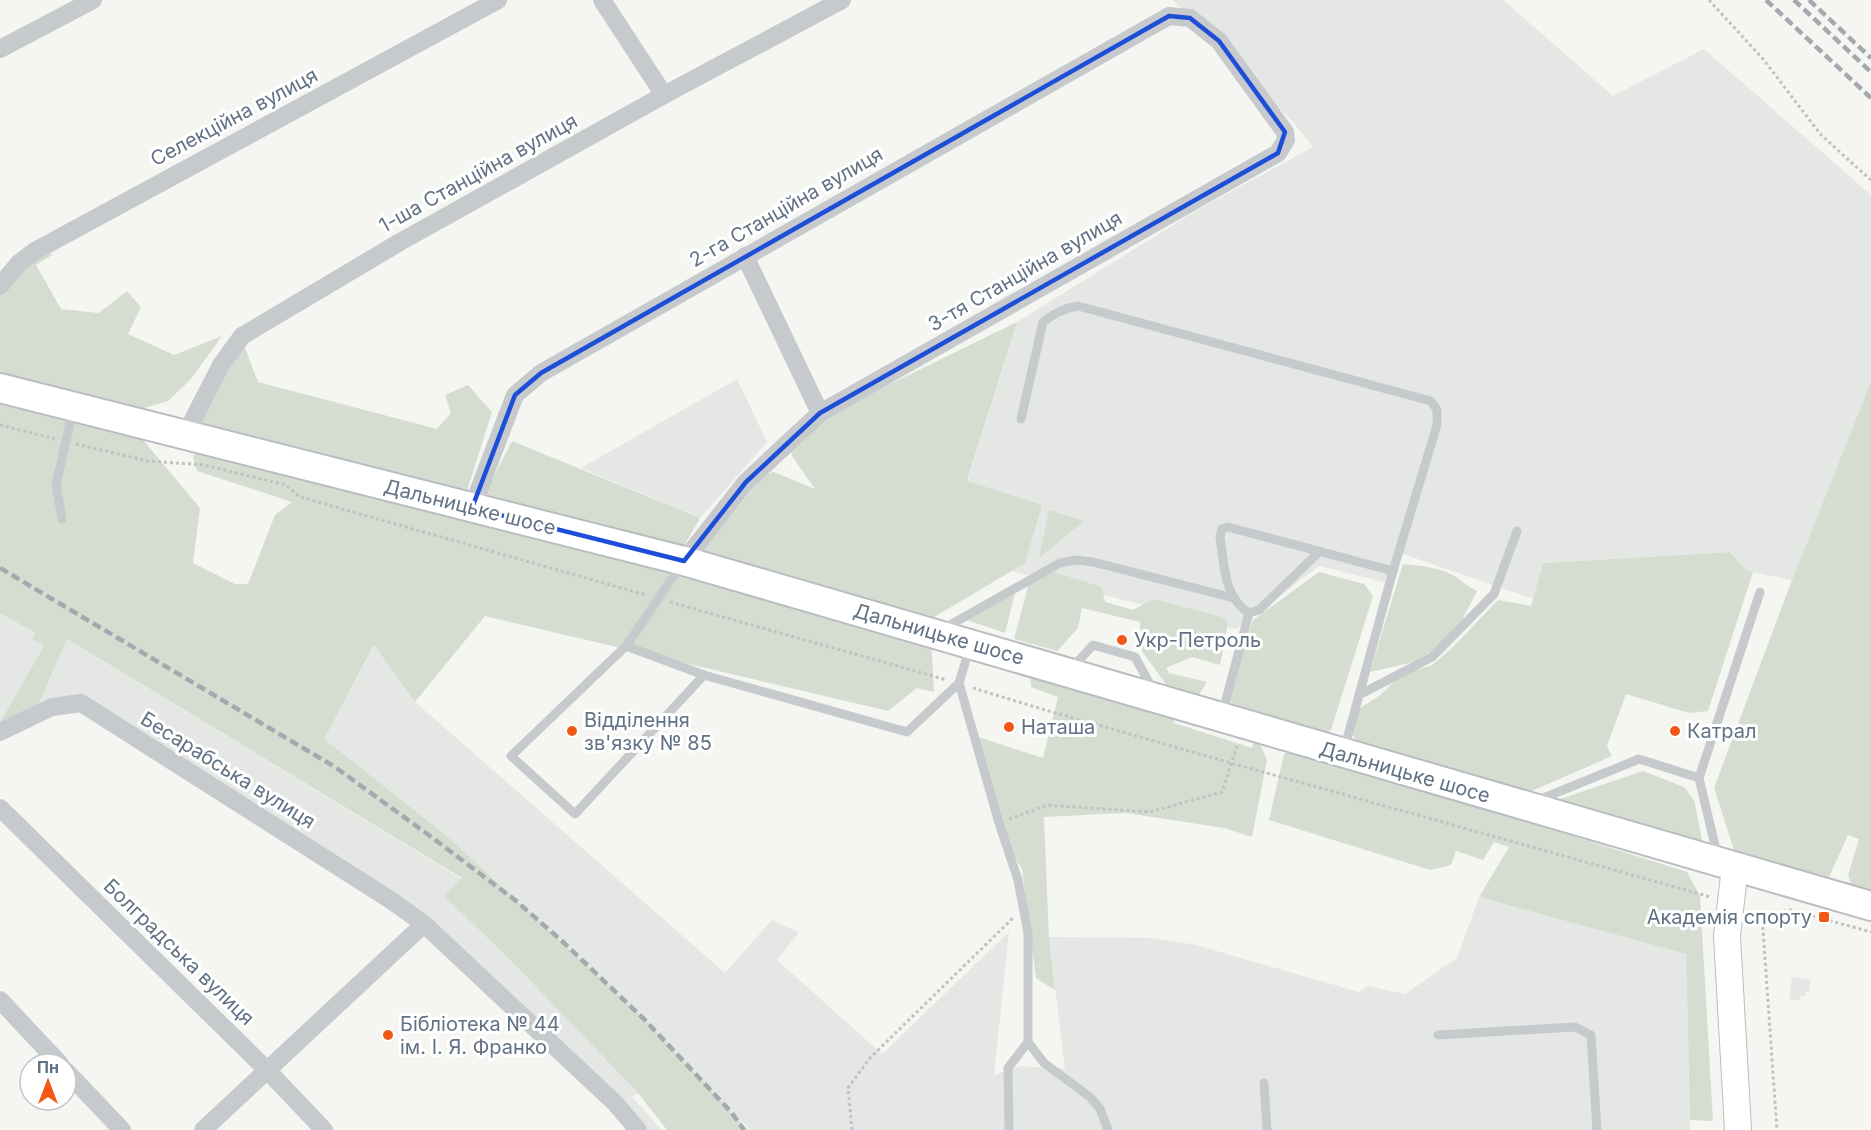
<svg xmlns="http://www.w3.org/2000/svg" width="1871" height="1130" font-family="Inter,sans-serif">
	<style>
		.built { fill: #e5e7e4 }
		.green { fill: #d5ddd1 }
		.lines { fill: none; stroke-linecap: round; stroke-linejoin: round }
		.secondary-casing { stroke: #b8bdc2; stroke-width: 28 }
		.primary-casing { stroke: #b9bcc0; stroke-width: 32 }
		.path { stroke: #c0c1c3; stroke-width: 3; stroke-dasharray: 3 3; stroke-linecap: butt }
		.lane { stroke: #c7cacd; stroke-width: 9 }
		.street { stroke: #c7cacd; stroke-width: 18 }
		.secondary { stroke: #fff; stroke-width: 26 }
		.primary { stroke: #fff; stroke-width: 28 }
		.rail { stroke: #a4a9b0; stroke-width: 4.5; stroke-dasharray: 9 4.5; stroke-linecap: butt }
		.marked { fill: none; stroke: #1d4ed8; stroke-width: 4.5; stroke-linejoin: round }
		.poi-dot { fill: #f25814; stroke: #fff; stroke-width: 2 }
		.labels { text-anchor: middle; dominant-baseline: central; stroke-width: 6; stroke-linejoin: round; paint-order: stroke }
		.street-label { font-size: 20px; fill: #617285; stroke: #fff }
		.poi-label { font-size: 20px; fill: #617285; stroke: #fff; text-anchor: start }
	</style>
	<rect width="100%" height="100%" fill="#f5f5f1"/>
	<!-- built -->
	<g class="built">
		<path d="M1173 0H1503L1613 96 1704 49 1871 195V381L1792 580 1747 571 1730 552 1543 563 1533 599 1403 554 1392 584 1319 566 1237 629 945 554 1017 322 1199 209 1313 147 1292 121Z"/>
		<path d="M737 379 767 442 700 518 581 468Z"/>
		<path d="M0 613 35 633 32 639 44 646 0 722Z"/>
		<path d="M67 639 462 879 445 897 513 963 638 1093 632 1097 662 1130H646L421 912 81 700 38 706Z"/>
		<path d="M375 645 415 702 725 973 772 920 799 932 777 960 882 1054 1009 932 994 1075 1020 1066 1065 1069 1049 937 1154 938 1196 945 1359 992 1368 986 1405 994 1457 958 1479 897 1686 954 1690 1130H750L446 835 323 739Z"/>
		<path d="M1792 977 1810 979 1809 991H1806L1805 996H1801L1800 1000 1789 999Z"/>
	</g>
	<!-- green -->
	<g class="green">
		<path d="M48 249 52 255 36 265 61 309 99 313 127 291 141 307 128 334 174 355 222 336 191 379 168 401 141 409 0 372V293L32 259Z"/>
		<path d="M1017 322 967 481 1042 505 1025 563 931 619 698 557 763 476 774 472 815 489 792 456 788 434Z"/>
		<path d="M244 345 258 382 437 429 451 413 445 395 468 385 492 412 465 497 197 431 224 365Z"/>
		<path d="M1871 381V891L1851 885 1848 875 1859 839 1848 835 1829 877 1735 853 1714 788 1792 580Z"/>
		<path d="M0 404 143 440 200 508 193 563 235 584H248L275 515 292 502 197 471 193 457 197 449 931 638 934 692 917 688 888 711 485 616 415 702 374 645 324 739 446 835 645 1020 748 1130H667L638 1093 513 963 444 896 462 878 67 639 38 706 0 722 44 646 32 639 35 633 0 613Z"/>
		<path d="M512 441 700 518 681 551 480 503Z"/>
		<path d="M1049 510 1084 521 1039 558Z"/>
		<path d="M1730 552 1747 571 1753 572 1708 711 1689 713 1626 694 1607 746 1612 756 1525 794 1361 750C1353 737 1349 727 1354 712L1379 696 1401 675 1432 665 1452 648 1498 600 1531 606 1543 563Z"/>
		<path d="M1403 564C1421 566 1440 567 1456 577 1463 582 1469 587 1477 591L1459 626 1443 642 1418 661 1370 672Z"/>
		<path d="M1054 572 1102 587 1105 602 1133 610 1153 599 1222 617 1228 623 1220 665 1192 657 1166 668 1169 673 1207 682 1199 695 1188 697 1170 690 1142 651 1140 622 1082 608 1078 628 1057 651 1014 639 1029 583Z"/>
		<path d="M1319 572 1364 584 1373 596 1331 730 1321 737 1235 713 1230 699 1231 687 1253 620Z"/>
		<path d="M1016 589 1005 633 964 619Z"/>
		<path d="M1029 663 1173 707 1174 723 1252 748 1256 735 1267 760 1252 837 1224 828 1126 813 1044 817 1049 937 1055 990 1036 978 1022 869 1012 853 978 737 1043 758 1058 697 1031 687Z"/>
		<path d="M1297 749 1687 872 1700 896 1713 1121 1690 1120 1686 954 1479 897 1509 847 1494 842 1483 860 1456 851 1451 865 1430 870 1269 820 1284 754Z"/>
		<path d="M1643 771 1684 787 1694 800 1703 844 1554 801Z"/>
	</g>
	<g class="lines">
		<!-- secondary casing -->
		<g class="secondary-casing">
			<path id="secondary" d="M1735 867 1727 936 1738 1130"/>
		</g>
		<!-- primary casing -->
		<g class="primary-casing">
			<path id="primary" d="M0 388 684 561 1871 906"/>
		</g>
		<!-- path -->
		<g class="path">
			<path d="M1709 0 1763 59 1821 135 1871 180"/>
			<path d="M0 425 55 439"/>
			<path d="M76 444 148 461 204 465 286 485 300 497 646 595"/>
			<path d="M670 602 947 680"/>
			<path d="M973 688 1042 709 1231 763 1711 897"/>
			<path d="M1009 819 1048 805 1150 812 1222 792 1238 743"/>
			<path d="M1748 911 1762 915 1791 910 1871 932"/>
			<path d="M1762 915 1777 1130"/>
			<path d="M852 1130 848 1088 870 1058 1014 917"/>
		</g>
		<!-- lane -->
		<g class="lane">
			<path d="M1021 419 1043 322C1054 313 1064 308 1078 306L1431 401 1437 410V425L1393 571 1344 750"/>
			<path d="M62 519 56 485 73 410"/>
			<path d="M1320 551 1259 610 1249 613C1224 598 1224 564 1220 537L1222 529 1228 527 1393 571"/>
			<path d="M681 565 626 646 511 756 575 814 704 675 907 732 959 683 970 647"/>
			<path d="M943 629 1060 563 1076 560 1093 562 1234 598"/>
			<path d="M626 646 704 675"/>
			<path d="M1072 668 1093 645 1135 657 1153 690"/>
			<path d="M959 683 999 823 1018 880 1028 933V1042L1044 1063 1090 1097 1100 1109 1108 1130"/>
			<path d="M1359 695 1432 657 1494 594 1517 531"/>
			<path d="M1222 715 1249 613"/>
			<path d="M1536 801 1639 759 1699 778"/>
			<path d="M1718 858 1699 778 1760 592"/>
			<path d="M1438 1035 1575 1027 1591 1035 1597 1130"/>
			<path d="M1264 1083 1267 1130"/>
			<path d="M1009 1130 1008 1068 1028 1042"/>
		</g>
		<!-- street -->
		<g class="street">
			<path d="M602 0 664 95"/>
			<path d="M0 49 93 0"/>
			<path d="M745 256 820 413"/>
			<path d="M0 286 19 263 35 251 498 0"/>
			<path d="M185 435 221 365 242 336 400 242 664 95 842 0"/>
			<path d="M472 508 515 395 541 373 1169 16 1190 18 1219 41 1285 132 1286 140 1278 153 820 413 746 482 684 561"/>
			<path d="M0 732 52 707 81 703 392 901 424 924 615 1103 638 1130"/>
			<path d="M0 808 267 1070 324 1130"/>
			<path d="M0 1000 60 1064"/>
			<path d="M66 1071 122 1130"/>
			<path d="M203 1130 424 924"/>
		</g>
		<!-- secondary -->
		<use href="#secondary" class="secondary"/>
		<!-- primary -->
		<use href="#primary" class="primary"/>
		<!-- rail -->
		<g class="rail">
			<path d="M1766 0 1871 98"/>
			<path d="M1794 0 1871 72"/>
			<path d="M1809 0 1871 58"/>
			<path d="M0 568 335 767 426 833 515 900 562 941 645 1020 732 1113 744 1130"/>
		</g>
	</g>
	<!-- marked area -->
	<path class="marked" d="M1169 16 1190 18 1219 41 1285 132 1278 153 820 413 746 482 684 561 472 508 515 395 541 373Z"/>
	<!-- markers -->
	<g class="poi-dot">
		<circle cx="1122" cy="640" r="6"/>
		<circle cx="1009" cy="727" r="6"/>
		<circle cx="572" cy="731" r="6"/>
		<circle cx="1675" cy="731" r="6"/>
		<rect x="1818" y="911" width="12" height="12" rx="3"/>
		<circle cx="388" cy="1035" r="6"/>
	</g>
	<g class="labels">
		<!-- street labels -->
		<g class="street-label">
			<text transform="translate(234 117) rotate(-28)">Селекційна вулиця</text>
			<text transform="translate(478 173) rotate(-29)">1-ша Станційна вулиця</text>
			<text transform="translate(786 207) rotate(-30)">2-га Станційна вулиця</text>
			<text transform="translate(1025 271) rotate(-30)">3-тя Станційна вулиця</text>
			<text transform="translate(470 507) rotate(14)">Дальницьке шосе</text>
			<text transform="translate(939 634) rotate(16)">Дальницьке шосе</text>
			<text transform="translate(228 770) rotate(32)">Бесарабська вулиця</text>
			<text transform="translate(1405 772) rotate(16)">Дальницьке шосе</text>
			<text transform="translate(179 952) rotate(44)">Болградська вулиця</text>
		</g>
		<!-- poi labels -->
		<g class="poi-label">
			<text x="1134" y="640">Укр-Петроль</text>
			<text x="584" y="720">Відділення<tspan x="584" dy="23">зв'язку № 85</tspan></text>
			<text x="1021" y="727">Наташа</text>
			<text x="1687" y="731">Катрал</text>
			<text x="1812" y="917" text-anchor="end">Академія спорту</text>
			<text x="400" y="1024">Бібліотека № 44<tspan x="400" dy="23">ім. І. Я. Франко</tspan></text>
		</g>
	</g>
	<!-- north arrow -->
	<g transform="translate(48 1082)"><circle r="28" fill="#ffffff" stroke="#c0c7ce" stroke-width="1.5"/>
	<path d="M0-4.5L10 22L0 15L-10 22Z" fill="#f25814"/>
	<text y="-9" font-size="16" font-weight="bold" text-anchor="middle" fill="#617285">Пн</text>
	</g>
</svg>
